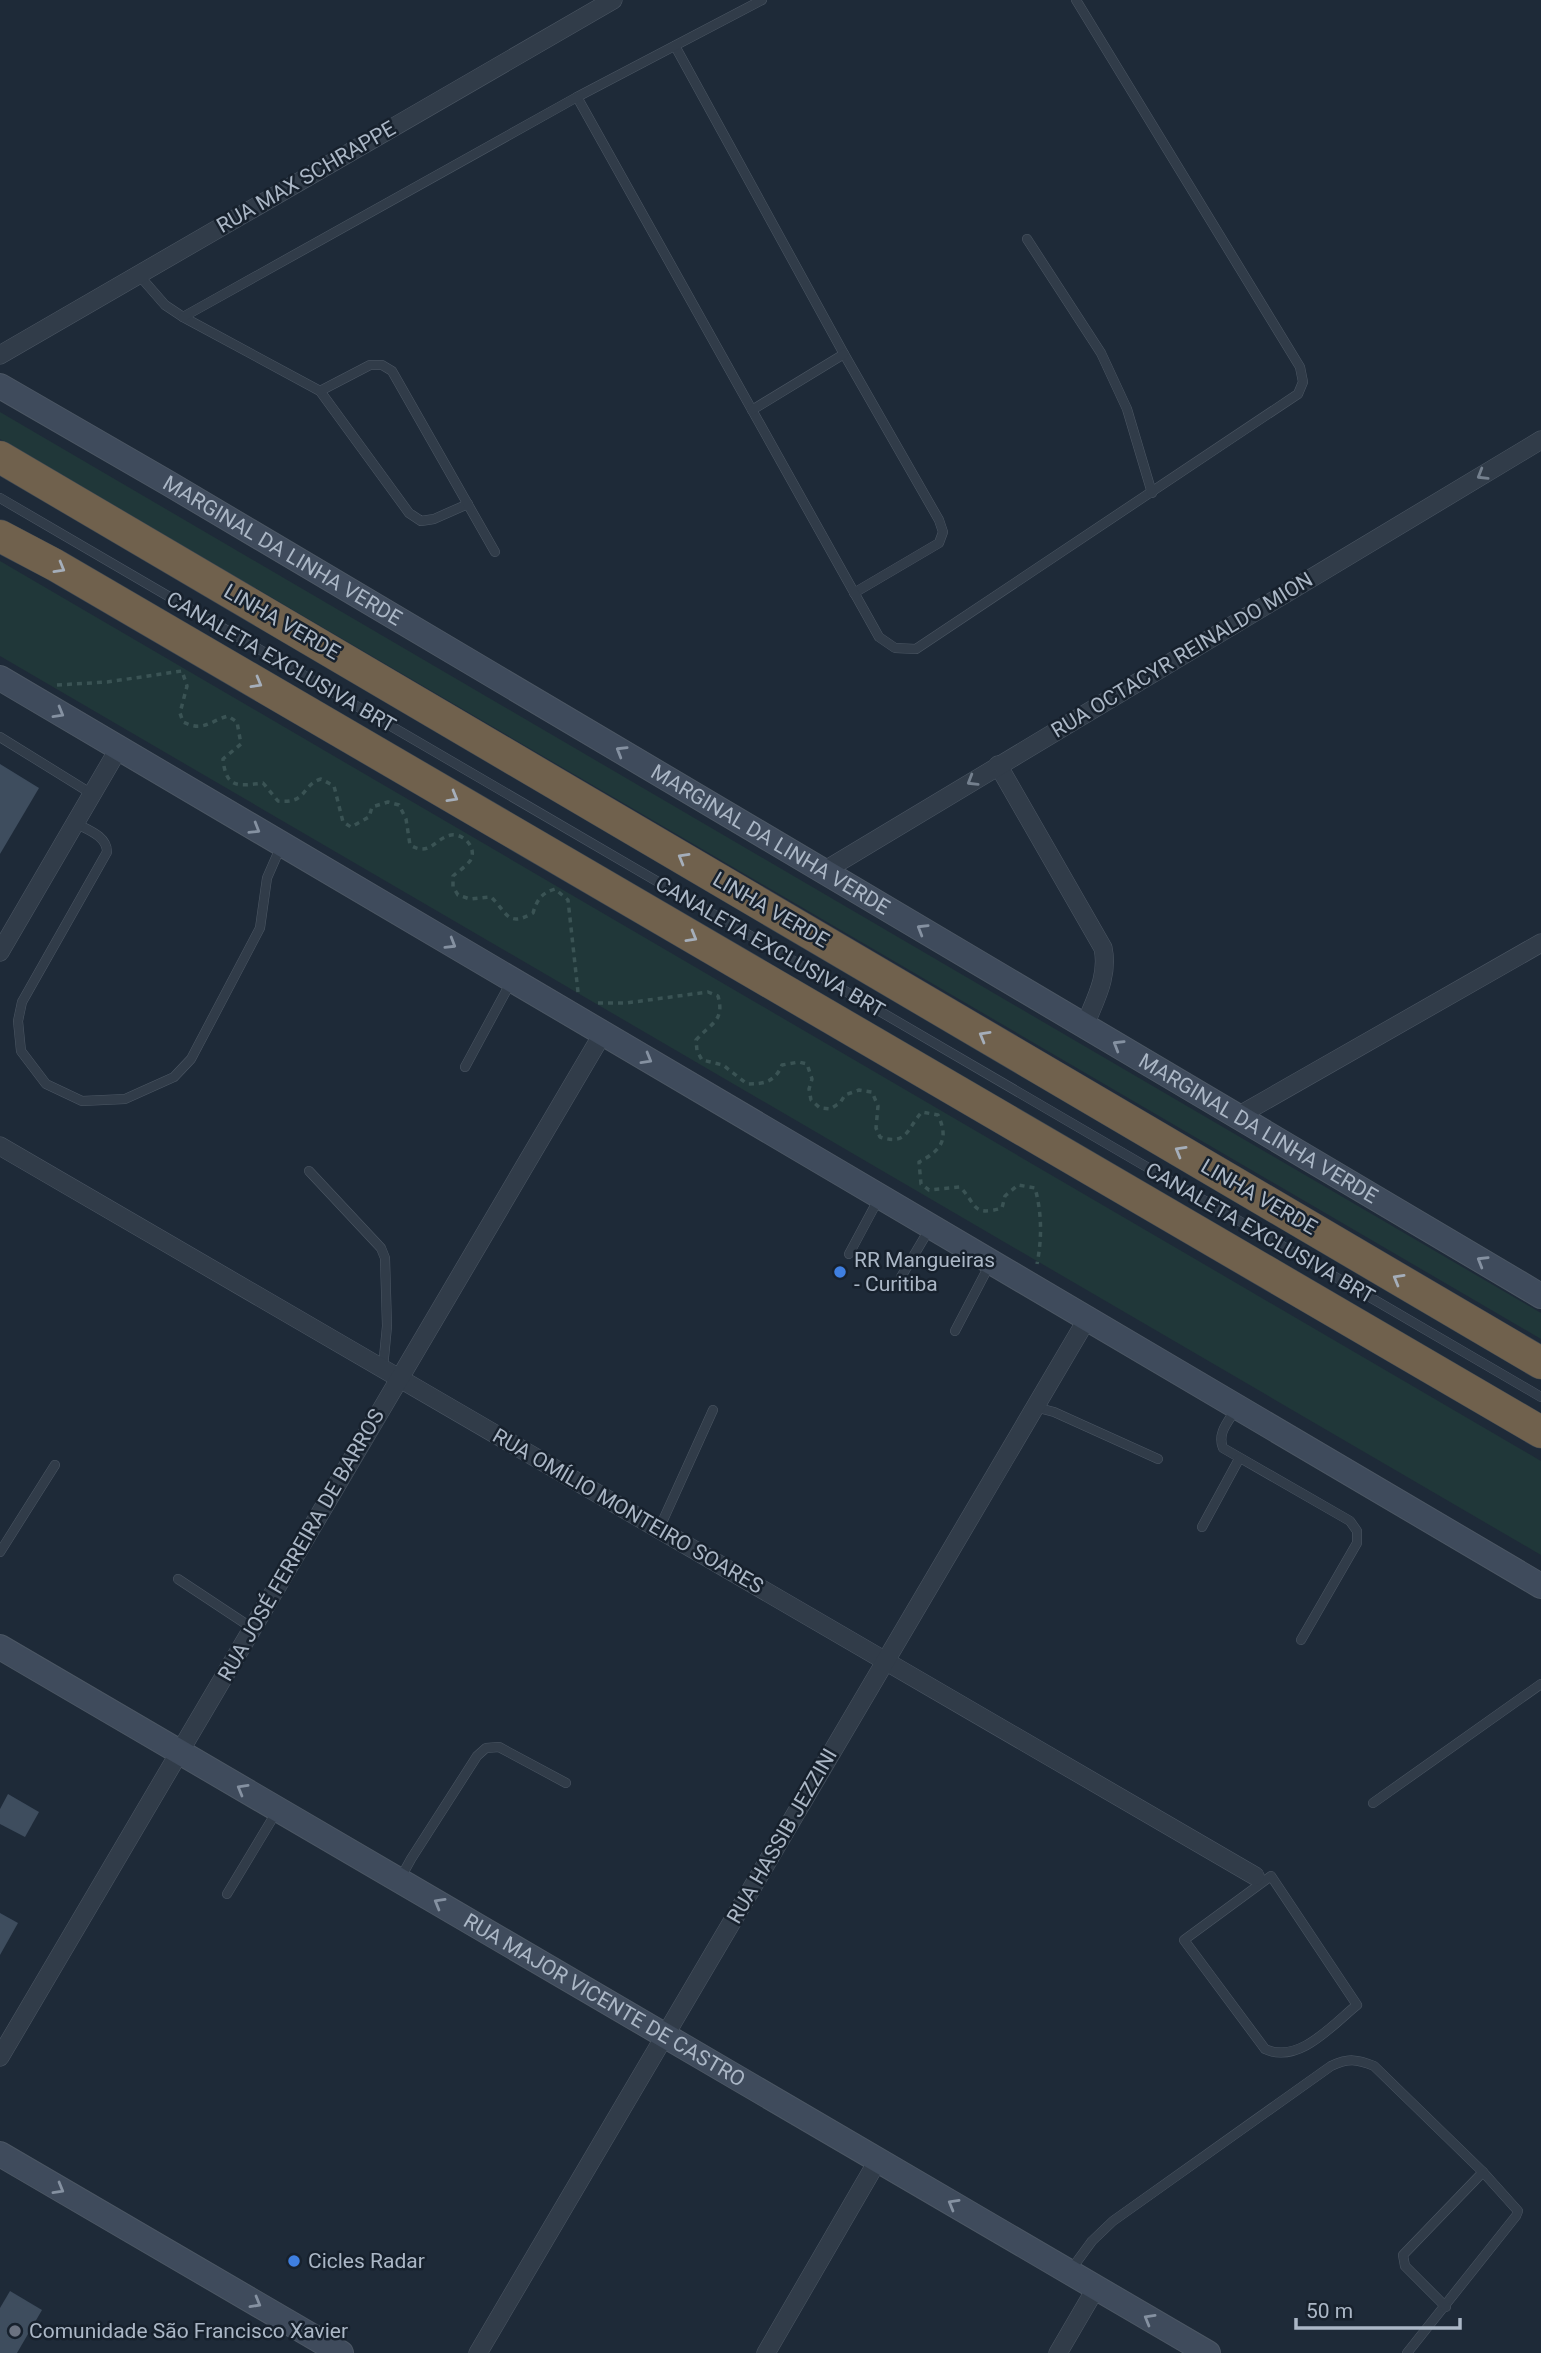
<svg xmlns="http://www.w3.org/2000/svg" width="1541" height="2353" font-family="Roboto,sans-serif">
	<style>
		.green { fill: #203739 }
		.building { fill: #3e4d5e }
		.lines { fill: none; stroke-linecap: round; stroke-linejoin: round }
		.lane-casing { stroke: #4c5764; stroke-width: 10 }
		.street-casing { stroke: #4c5764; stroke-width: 19 }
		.secondary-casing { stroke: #4c5764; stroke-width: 26 }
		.highway-casing { stroke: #3c4753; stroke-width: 33 }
		.path { stroke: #3a5354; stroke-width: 3.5; stroke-dasharray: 5 5; stroke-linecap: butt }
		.lane { stroke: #313c49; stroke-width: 9 }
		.street { stroke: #313c49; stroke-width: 18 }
		.secondary { stroke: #3f4b5c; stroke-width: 24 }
		.highway { stroke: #70614d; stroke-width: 32 }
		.oneway { stroke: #74808e }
		.oneway2 { stroke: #a5aeba }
		.oneway3 { stroke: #8591a1 }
		.shop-dot { fill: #3f7fe0; stroke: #17212d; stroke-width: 2.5 }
		.worship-dot { fill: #6b7280; stroke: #17212d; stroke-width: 2.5 }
		.labels { text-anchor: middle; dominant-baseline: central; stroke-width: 5; stroke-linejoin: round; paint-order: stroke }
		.street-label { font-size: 21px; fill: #abb7c6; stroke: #17212d }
		.poi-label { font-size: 21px; fill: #abb7c6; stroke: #17212d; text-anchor: start }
	</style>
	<rect width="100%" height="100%" fill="#1e2a38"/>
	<!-- green -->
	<g class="green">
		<path d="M0 412 1541 1313V1339L0 439Z"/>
		<path d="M0 561 1541 1461V1555L0 656Z"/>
	</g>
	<!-- building -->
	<g class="building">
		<path d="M0 764 39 788 0 854Z"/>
		<path d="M8 1794 39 1812 25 1837 0 1824V1809Z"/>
		<path d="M0 1913 18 1923 0 1955Z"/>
		<path d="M10 2291 42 2310 17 2353H0V2308Z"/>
	</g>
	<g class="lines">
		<!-- lane casing -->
		<g class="lane-casing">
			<g id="lane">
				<path d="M675 46 844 354 939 520 943 532 939 543 854 593"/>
				<path d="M577 97 879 637 895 648 916 649 1298 394 1303 382 1300 367 1076 0"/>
				<path d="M1027 239 1101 353 1127 409 1152 493"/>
				<path d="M138 274 165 305 183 317 320 391 409 513 421 521 434 519 468 504"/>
				<path d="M183 317 577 97 762 0"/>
				<path d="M320 391 370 365H382L392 371 495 552"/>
				<path d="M752 410 844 354"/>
				<path d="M0 498 1541 1397"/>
				<path d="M0 737 92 794"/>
				<path d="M75 823C88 830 107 836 107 852L22 1002 18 1021 21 1051 46 1084 82 1101 125 1099 174 1077 191 1059 260 928 267 878 281 846"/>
				<path d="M465 1067 511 982"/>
				<path d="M309 1171 381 1248 385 1258 387 1326 383 1368"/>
				<path d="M849 1254 879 1198"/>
				<path d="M901 1277 930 1228"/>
				<path d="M955 1331 990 1264"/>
				<path d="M1035 1407 1054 1412 1158 1459"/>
				<path d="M1236 1409C1228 1422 1217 1433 1223 1448L1350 1521 1357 1531V1543L1301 1640"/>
				<path d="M1202 1527 1239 1459"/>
				<path d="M659 1529 713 1410"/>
				<path d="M0 1552 55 1465"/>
				<path d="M178 1579 252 1628"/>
				<path d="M1373 1803 1541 1684"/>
				<path d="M1271 1876 1357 2005C1333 2024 1299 2065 1265 2049L1184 1940Z"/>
				<path d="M400 1879 411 1859 477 1756 486 1748 499 1747 566 1783"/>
				<path d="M227 1894 277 1811"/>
				<path d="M1070 2271 1092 2241 1113 2221 1331 2066C1348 2058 1357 2059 1374 2066L1483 2172 1518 2211 1516 2216 1407 2353"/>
				<path d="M1446 2307 1405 2266 1403 2255 1483 2172"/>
			</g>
		</g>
		<!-- street casing -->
		<g class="street-casing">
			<g id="street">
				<path d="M0 355 613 0"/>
				<path d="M998 765 1103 948C1109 976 1095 1000 1085 1025"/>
				<path d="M824 871 1541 440"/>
				<path d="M0 952 119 748"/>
				<path d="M1238 1116 1541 943"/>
				<path d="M0 1146 1255 1876"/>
				<path d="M0 2057 603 1033"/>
				<path d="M478 2353 1087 1319"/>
				<path d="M766 2353 878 2160"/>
				<path d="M1058 2353 1096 2288"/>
			</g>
		</g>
		<!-- secondary casing -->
		<g class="secondary-casing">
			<g id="secondary">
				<path id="s1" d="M0 386 168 483 1541 1296"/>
				<path d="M0 678 1541 1586"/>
				<path id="s2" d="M0 1647 1208 2353"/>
				<path d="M0 2154 341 2353"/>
			</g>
		</g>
		<!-- highway casing -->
		<g class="highway-casing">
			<g id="highway">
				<path d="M0 457 1541 1363"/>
				<path d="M0 536 55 565 1541 1432"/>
			</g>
		</g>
		<!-- path -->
		<g class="path">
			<path d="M57 685 107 682 182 671 187 686 180 713 183 722C203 732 208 722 228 716L237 722 241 744 223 759C226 789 238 786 263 783L278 801C308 804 301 785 321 779L334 786 343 822 351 827 369 817 372 807 388 802 399 805 406 819 410 845C430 857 434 839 451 835 464 833 478 849 470 861 466 866 458 872 453 876V887L458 895 470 899 491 897C507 912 507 928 533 913 537 899 542 893 555 889L568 900 578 992"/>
			<path d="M598 1003H626L708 992 718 996C725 1021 711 1023 696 1040L697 1051 702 1060 723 1065 747 1084C764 1084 775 1082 782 1065L799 1062 807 1064 812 1079 809 1089 811 1100 820 1108 830 1109 840 1103 845 1095 859 1090 872 1092 878 1106 876 1128 880 1137C908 1146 907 1128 922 1112L938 1115C949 1139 942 1150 919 1162L921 1184 929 1190 960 1187C977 1204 971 1217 1002 1208L1005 1196 1018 1185 1035 1188C1042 1213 1042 1239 1037 1264"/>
		</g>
		<!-- lane -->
		<use href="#lane" class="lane"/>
		<!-- street -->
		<use href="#street" class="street"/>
		<!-- secondary -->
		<use href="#secondary" class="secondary"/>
		<!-- highway -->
		<use href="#highway" class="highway"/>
	</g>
	<!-- one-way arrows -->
	<defs><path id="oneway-chevron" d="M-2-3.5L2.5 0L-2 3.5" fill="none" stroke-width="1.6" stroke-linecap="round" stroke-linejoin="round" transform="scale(1.75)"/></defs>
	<g class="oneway">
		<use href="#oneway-chevron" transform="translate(1482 475) rotate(149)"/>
		<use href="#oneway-chevron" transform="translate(972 781) rotate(149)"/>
	</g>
	<g class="oneway2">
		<use href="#oneway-chevron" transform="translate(60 568) rotate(30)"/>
		<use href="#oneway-chevron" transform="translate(257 683) rotate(30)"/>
		<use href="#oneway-chevron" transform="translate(453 797) rotate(30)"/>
		<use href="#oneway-chevron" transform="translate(683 858) rotate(-150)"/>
		<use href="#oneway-chevron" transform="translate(692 937) rotate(30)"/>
		<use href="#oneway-chevron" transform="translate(984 1036) rotate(-150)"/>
		<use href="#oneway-chevron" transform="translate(1180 1151) rotate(-150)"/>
		<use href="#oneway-chevron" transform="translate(1398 1279) rotate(-150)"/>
	</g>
	<g class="oneway3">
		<use href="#oneway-chevron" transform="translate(59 713) rotate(30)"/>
		<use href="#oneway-chevron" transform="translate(621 751) rotate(-149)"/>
		<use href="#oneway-chevron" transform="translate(255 829) rotate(31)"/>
		<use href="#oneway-chevron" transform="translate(922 929) rotate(-149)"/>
		<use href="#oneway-chevron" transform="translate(451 944) rotate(31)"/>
		<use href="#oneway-chevron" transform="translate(1118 1045) rotate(-149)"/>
		<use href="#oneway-chevron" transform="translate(647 1059) rotate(30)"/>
		<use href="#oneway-chevron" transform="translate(1482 1261) rotate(-149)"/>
		<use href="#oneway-chevron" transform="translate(242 1789) rotate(-150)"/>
		<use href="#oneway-chevron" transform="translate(439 1903) rotate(-150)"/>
		<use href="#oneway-chevron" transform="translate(59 2189) rotate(30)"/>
		<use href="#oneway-chevron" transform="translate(953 2204) rotate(-150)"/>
		<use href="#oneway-chevron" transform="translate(256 2303) rotate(30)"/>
		<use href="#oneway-chevron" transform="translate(1149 2319) rotate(-150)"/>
	</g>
	<!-- markers -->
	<g class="shop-dot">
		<circle cx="840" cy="1272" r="7"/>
		<circle cx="294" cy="2261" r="7"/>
	</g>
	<circle class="worship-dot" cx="15" cy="2331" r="7"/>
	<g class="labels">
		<!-- street labels -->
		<g class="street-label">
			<text transform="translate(306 177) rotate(-30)">RUA MAX SCHRAPPE</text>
			<text stroke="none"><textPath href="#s1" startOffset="327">MARGINAL DA LINHA VERDE</textPath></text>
			<text transform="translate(282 622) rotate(30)">LINHA VERDE</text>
			<text transform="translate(1182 655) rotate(-31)">RUA OCTACYR REINALDO MION</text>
			<text transform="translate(281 662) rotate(30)">CANALETA EXCLUSIVA BRT</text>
			<text stroke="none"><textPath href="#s1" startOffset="894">MARGINAL DA LINHA VERDE</textPath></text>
			<text transform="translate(771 910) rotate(30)">LINHA VERDE</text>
			<text transform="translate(770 947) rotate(30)">CANALETA EXCLUSIVA BRT</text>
			<text stroke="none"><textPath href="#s1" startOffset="1461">MARGINAL DA LINHA VERDE</textPath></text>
			<text transform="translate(1259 1197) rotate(30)">LINHA VERDE</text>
			<text transform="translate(1260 1233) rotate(30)">CANALETA EXCLUSIVA BRT</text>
			<text transform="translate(628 1511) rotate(30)">RUA OMÍLIO MONTEIRO SOARES</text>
			<text transform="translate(301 1545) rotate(-60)">RUA JOSÉ FERREIRA DE BARROS</text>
			<text transform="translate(782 1836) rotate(-60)">RUA HASSIB JEZZINI</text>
			<text stroke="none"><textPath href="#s2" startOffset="700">RUA MAJOR VICENTE DE CASTRO</textPath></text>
		</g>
		<!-- poi labels -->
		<g class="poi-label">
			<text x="854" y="1260">RR Mangueiras<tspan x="854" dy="24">- Curitiba</tspan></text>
			<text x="308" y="2261">Cicles Radar</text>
			<text x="29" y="2331">Comunidade São Francisco Xavier</text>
		</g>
	</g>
	<!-- scale -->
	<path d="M1296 2318v10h164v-10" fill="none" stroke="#abb7c6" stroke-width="3.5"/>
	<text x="1306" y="2318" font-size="21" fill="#abb7c6" stroke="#17212d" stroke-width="5" paint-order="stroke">50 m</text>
</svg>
